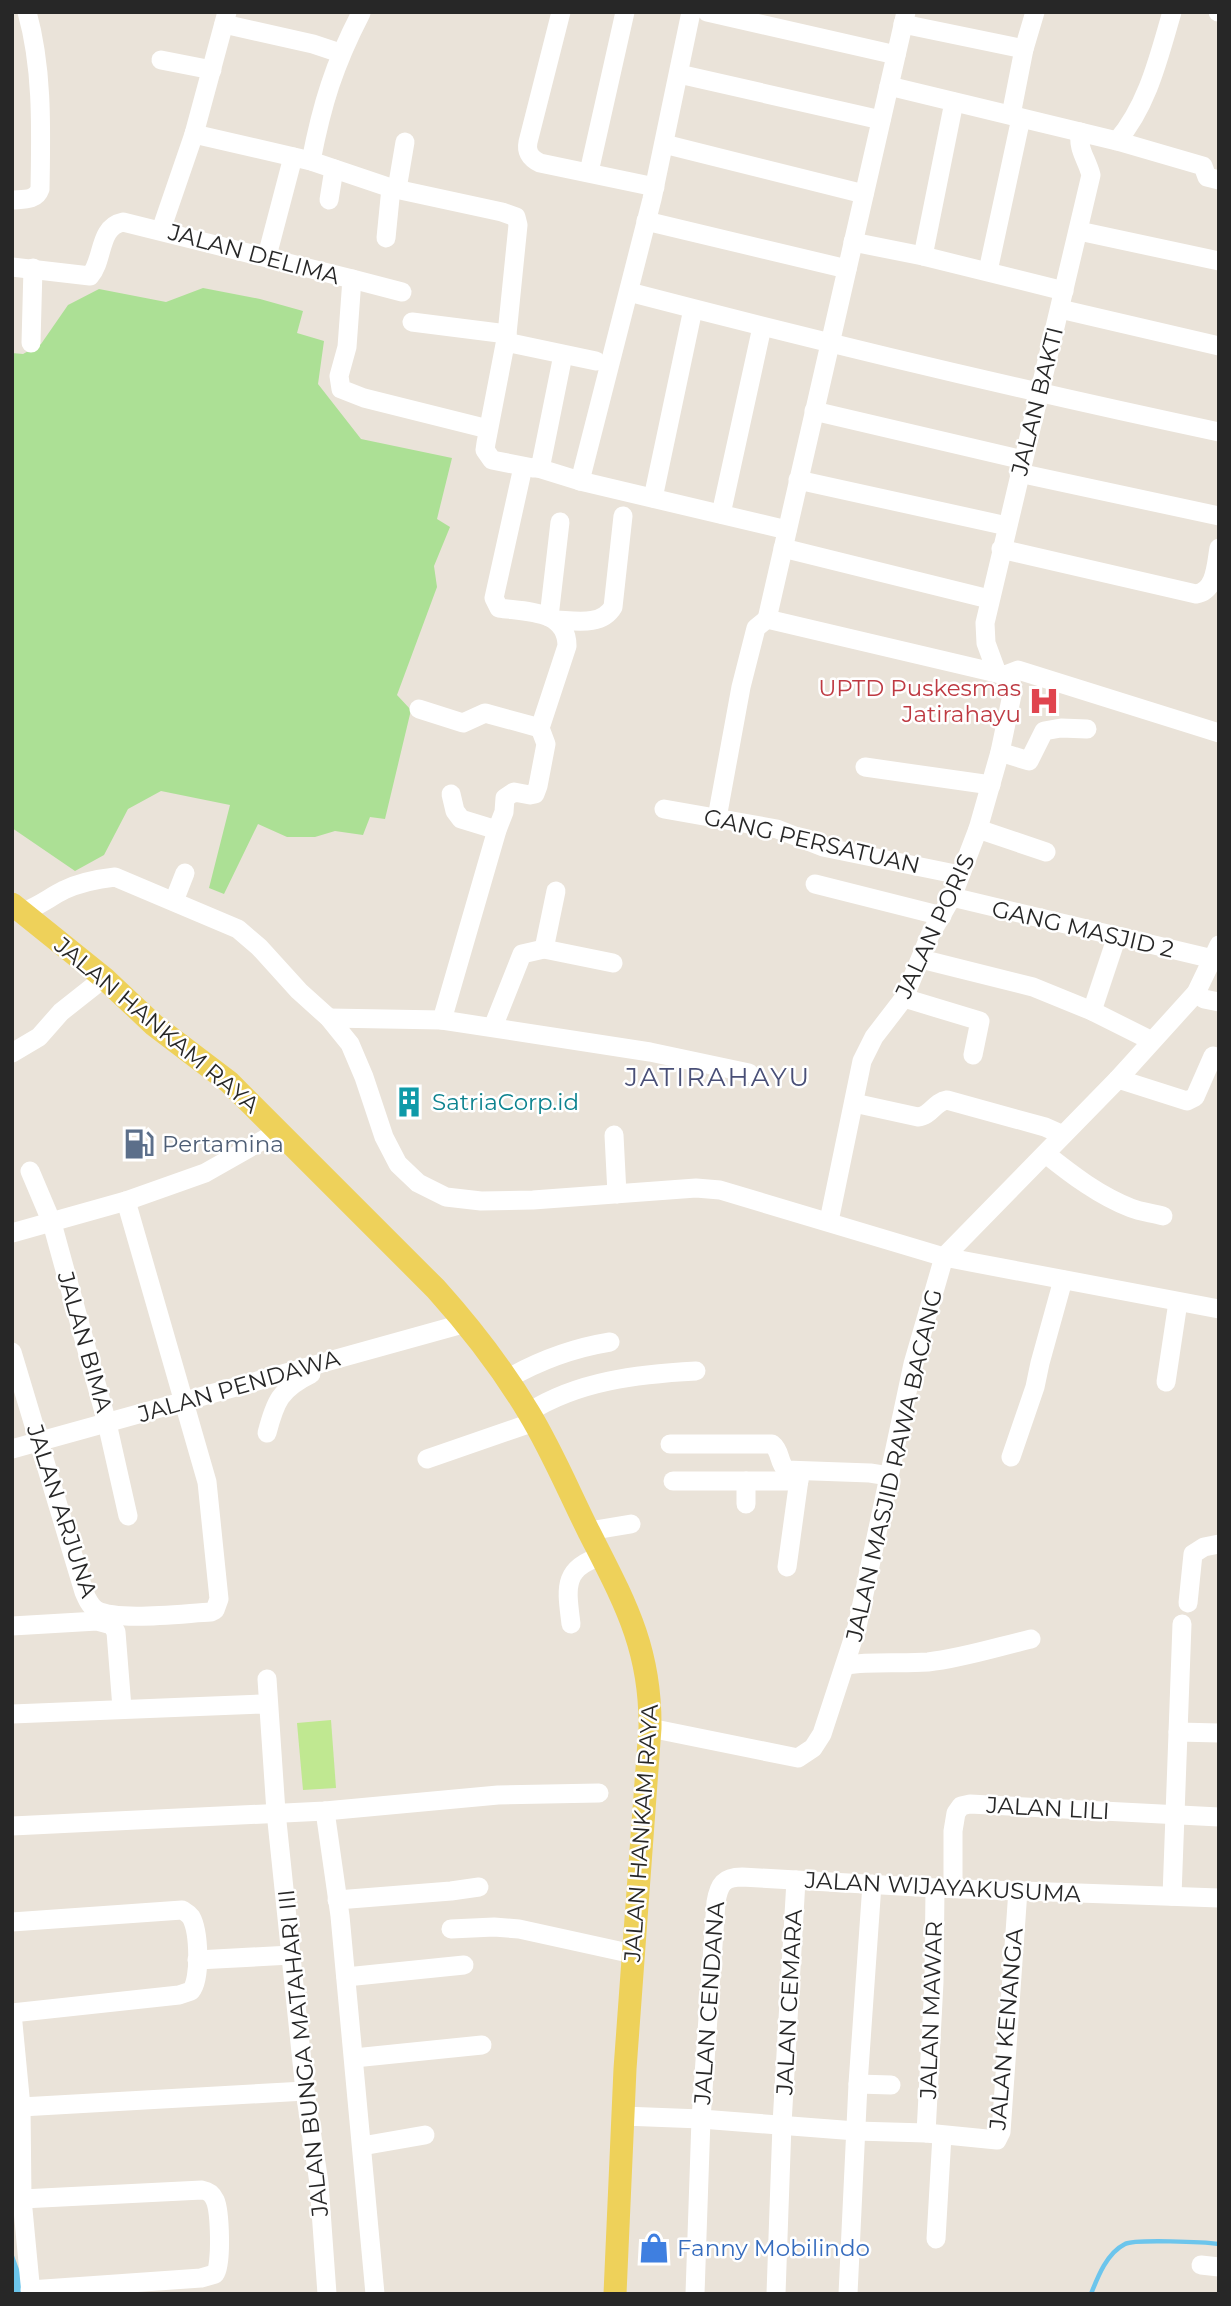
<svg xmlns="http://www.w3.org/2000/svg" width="1231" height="2306" font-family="Montserrat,sans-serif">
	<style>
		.green { fill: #ace095 }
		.pitch { fill: #c0e891 }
		.water { fill: #6cc5ec }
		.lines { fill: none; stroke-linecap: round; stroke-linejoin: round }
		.stream { stroke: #6cc5ec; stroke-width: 4.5 }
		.minor { stroke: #fff; stroke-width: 19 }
		.major { stroke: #eed15a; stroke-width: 23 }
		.labels { text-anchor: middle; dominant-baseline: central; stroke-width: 5; stroke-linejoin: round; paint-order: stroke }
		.street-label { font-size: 23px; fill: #272727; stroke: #fff }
		.health-label { font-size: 23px; fill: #be3a42; stroke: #fff; text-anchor: end }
		.culture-label { font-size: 23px; fill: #0d838f; stroke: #fff; text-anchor: start }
		.service-label { font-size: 23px; fill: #4e5e75; stroke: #fff; text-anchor: start }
		.shop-label { font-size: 23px; fill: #366cbe; stroke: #fff; text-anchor: start }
		.quarter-label { font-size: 26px; letter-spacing: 2px; fill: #494f77; stroke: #fff }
	</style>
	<rect width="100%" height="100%" fill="#eae3d9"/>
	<!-- green -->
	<path class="green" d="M203 288 260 299 303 311 297 333 324 341 318 384 361 439 452 458 437 519 450 527 434 566 437 587 397 695 411 710 385 819 370 817 363 835 335 831 315 837H287L258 824 224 894 209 888 230 805 161 791 128 809 104 855 75 871 12 828V353L23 354 41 344 68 305 99 289 166 302Z"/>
	<!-- pitch -->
	<path class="pitch" d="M331 1720 336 1788 303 1790 297 1723Z"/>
	<!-- water -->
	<path class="water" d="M12 2250 28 2294H12Z"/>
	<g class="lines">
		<!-- stream -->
		<path class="stream" d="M1091 2294C1098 2276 1107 2253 1125 2244 1134 2239 1205 2242 1219 2244"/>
		<!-- minor -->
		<g class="minor">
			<path d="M561 12 528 142C526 152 530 158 540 163L655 187"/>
			<path d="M707 12 896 55"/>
			<path d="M1218 12H1219"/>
			<path d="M224 24 313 44 340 53"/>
			<path d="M903 24 1024 49"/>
			<path d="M161 60 212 70"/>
			<path d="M679 74 881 120"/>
			<path d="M889 86 1117 141 1203 166 1207 177 1219 180"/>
			<path d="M1011 115 1024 49 1035 12"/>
			<path d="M194 134 311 161 391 188 502 212 516 217 518 225 507 334 486 443 485 450 492 460 533 468H538L541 464 563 355"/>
			<path d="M1117 141C1148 105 1159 56 1172 12"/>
			<path d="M664 144 864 194"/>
			<path d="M311 161C322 104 334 65 361 13"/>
			<path d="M589 172 625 12"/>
			<path d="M397 189 405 142"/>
			<path d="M12 200C23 199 36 201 40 189 41 131 43 69 27 12"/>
			<path d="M329 200 334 169"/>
			<path d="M646 221 847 269"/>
			<path d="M161 230 194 134 227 12"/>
			<path d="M1079 231 1219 261"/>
			<path d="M386 238 391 188"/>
			<path d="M853 242 923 256 1064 291"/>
			<path d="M267 256 293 157"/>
			<path d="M923 256 954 102"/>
			<path d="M12 267 90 276C104 260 98 227 123 222L352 279 347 347 339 376 341 389 364 398 488 429"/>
			<path d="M988 271 1021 118"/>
			<path d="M352 279 402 292"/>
			<path d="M629 292C825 343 1021 390 1219 432"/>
			<path d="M1060 309 1219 346"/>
			<path d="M412 322 507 334"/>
			<path d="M506 342 596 361"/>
			<path d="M31 343 33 268"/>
			<path d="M814 411 1023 460"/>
			<path d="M538 468 580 481 787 530"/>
			<path d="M1019 473 1219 516"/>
			<path d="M798 480 1007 526"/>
			<path d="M580 481 652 199 691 12"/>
			<path d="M653 498 693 309"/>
			<path d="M721 514 762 327"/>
			<path d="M783 548 989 599"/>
			<path d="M1001 549 1196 594C1216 591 1216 564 1219 548"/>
			<path d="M549 617 560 522"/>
			<path d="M557 620C576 621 602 626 613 607L623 516"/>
			<path d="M997 673 986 643 985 623 1091 175C1086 157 1078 151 1080 132"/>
			<path d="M1005 675 1018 670 1219 733"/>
			<path d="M419 709 463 723 485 713 540 728"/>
			<path d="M1000 752 1029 761 1044 731 1061 728 1087 729"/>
			<path d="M865 767 991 785"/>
			<path d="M451 794 455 811 461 819 497 830"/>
			<path d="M664 809 777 829 823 847 960 875"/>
			<path d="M717 818 741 687 756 628 767 619"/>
			<path d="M978 829 1046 852"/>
			<path d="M815 884 942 916"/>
			<path d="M952 897 1213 959"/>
			<path d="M174 901 185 873"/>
			<path d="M23 912C39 906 50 897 64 890 81 882 97 879 115 877L238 929 259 947 299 991 329 1018 350 1044 364 1077 384 1137 398 1164 418 1183 446 1197 481 1201 533 1200 696 1188 720 1190 944 1257 1219 1309"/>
			<path d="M544 949 556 891"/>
			<path d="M921 959 1033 987 1092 1011 1152 1041"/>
			<path d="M1196 993 1204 999 1219 1002"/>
			<path d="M904 998 980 1021 973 1055"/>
			<path d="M1092 1011 1117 936"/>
			<path d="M329 1018 442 1020 650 1052 749 1073"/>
			<path d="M442 1020 497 830 504 812 505 798 514 792 530 795 535 794 538 786 546 744 540 728 567 646C567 610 527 612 499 608L494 598 523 467"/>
			<path d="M493 1027 522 954 544 949 613 963"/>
			<path d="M12 1053 39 1037 61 1012 104 978"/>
			<path d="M1118 1079 1187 1101 1195 1097 1213 1056"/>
			<path d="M854 1103 918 1117C931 1116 934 1102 947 1100L1045 1127 1063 1135"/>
			<path d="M614 1135 617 1194"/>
			<path d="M1046 1154C1072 1175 1100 1196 1131 1208 1141 1212 1153 1213 1163 1216"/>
			<path d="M30 1171 52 1223 107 1423 128 1516"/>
			<path d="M829 1221 862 1061 874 1037 904 998 930 935 952 897 978 829 1000 752 1013 690 1011 682 1005 675 767 619 906 12"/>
			<path d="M12 1233 126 1201 205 1173 279 1131"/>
			<path d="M12 1352 84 1592C87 1599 90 1606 96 1610 116 1622 186 1613 211 1612L215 1610 219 1599 207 1482 126 1201"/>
			<path d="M507 1379C540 1360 573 1348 610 1342"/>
			<path d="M1166 1382 1178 1302"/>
			<path d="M529 1412C578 1381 638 1374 696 1371"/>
			<path d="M267 1433C275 1402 280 1389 311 1374"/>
			<path d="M670 1444H772C781 1451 778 1461 786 1470L870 1473 889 1476"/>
			<path d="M12 1449 466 1323"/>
			<path d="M1011 1457 1035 1387 1040 1363 1063 1280"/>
			<path d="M427 1459 534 1422"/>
			<path d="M673 1481H746"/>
			<path d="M746 1504V1481H799"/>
			<path d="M589 1531 631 1524"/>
			<path d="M787 1567 800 1472"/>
			<path d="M1188 1603 1193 1554 1204 1547 1219 1544"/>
			<path d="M571 1624C567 1590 561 1568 602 1556"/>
			<path d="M12 1626 97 1621 112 1625 116 1632 122 1708"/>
			<path d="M846 1665C873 1661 901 1664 928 1662 963 1658 997 1647 1031 1639"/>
			<path d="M267 1679 276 1812 305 2091 319 2183 327 2294"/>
			<path d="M12 1714 262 1704 268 1707"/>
			<path d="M650 1728 798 1758 813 1748 822 1734 857 1627 913 1364 944 1257 1118 1079 1196 993 1219 945"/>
			<path d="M1178 1732 1219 1733"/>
			<path d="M325 1811 340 1916 375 2294"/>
			<path d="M12 1826 325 1811 498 1795 599 1793"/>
			<path d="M953 1888V1831L956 1813 961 1806 970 1804 1219 1817"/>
			<path d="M1172 1896 1182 1624"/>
			<path d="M337 1900 451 1891 479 1887"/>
			<path d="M12 1922 182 1910C187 1913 188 1913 191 1917 199 1931 201 1979 191 1991L179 1995 12 2013"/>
			<path d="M451 1929 494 1927 519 1929 633 1954"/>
			<path d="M197 1960 291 1955"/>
			<path d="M346 1977 464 1965"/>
			<path d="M12 2013 21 2107 22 2199 31 2294"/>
			<path d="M354 2058 482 2045"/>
			<path d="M858 2084 891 2085"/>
			<path d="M21 2107 305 2091"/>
			<path d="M623 2116 701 2119 856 2131 926 2133 997 2140 1001 2132 1018 1890"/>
			<path d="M926 2133 934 1982 935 1888"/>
			<path d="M362 2146 425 2135"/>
			<path d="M22 2199 202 2190C208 2191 212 2193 215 2200 220 2211 222 2265 215 2274L201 2278 30 2290"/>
			<path d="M936 2239 942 2135"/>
			<path d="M1201 2265 1219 2267"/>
			<path d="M695 2294 701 2119 716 1902C719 1884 724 1877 742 1877L935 1888 1219 1898"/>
			<path d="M776 2294 782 2124 796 1880"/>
			<path d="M848 2294 858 2084 872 1884"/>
		</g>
		<!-- major -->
		<path class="major" d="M12 904 104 978 154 1025 229 1082 436 1289C471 1328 502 1368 529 1413 552 1451 569 1492 589 1532 624 1601 651 1648 650 1728L625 2069 615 2294"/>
	</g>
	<!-- icons -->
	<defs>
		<g id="hospital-bare" transform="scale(2.415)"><path d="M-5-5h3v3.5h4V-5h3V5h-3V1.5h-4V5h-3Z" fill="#e0444e" stroke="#fff" stroke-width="2.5" paint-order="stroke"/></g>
		<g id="building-bare" transform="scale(2.415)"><path d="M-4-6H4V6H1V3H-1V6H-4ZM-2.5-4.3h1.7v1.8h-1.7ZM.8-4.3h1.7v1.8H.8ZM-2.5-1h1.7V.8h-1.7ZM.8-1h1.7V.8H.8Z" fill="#0f9aa8" stroke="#fff" stroke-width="2.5" paint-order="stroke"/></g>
		<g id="fuel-bare" transform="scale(2.415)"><path d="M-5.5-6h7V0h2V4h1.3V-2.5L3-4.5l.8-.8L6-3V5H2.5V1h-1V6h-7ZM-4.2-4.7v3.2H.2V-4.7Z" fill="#5c6f8a" stroke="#fff" stroke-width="2.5" paint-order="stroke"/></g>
		<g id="shop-bare" transform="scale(2.415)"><path d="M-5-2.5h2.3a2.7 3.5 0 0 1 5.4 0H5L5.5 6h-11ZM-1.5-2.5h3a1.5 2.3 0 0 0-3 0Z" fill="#3f7fe0" stroke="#fff" stroke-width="2.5" paint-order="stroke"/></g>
	</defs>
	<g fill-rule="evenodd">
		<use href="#hospital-bare" x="1044" y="701"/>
		<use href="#building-bare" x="409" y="1102"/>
		<use href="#fuel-bare" x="139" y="1144"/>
		<use href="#shop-bare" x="654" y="2248"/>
	</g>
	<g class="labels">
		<!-- street labels -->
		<g class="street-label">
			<text transform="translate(254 254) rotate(15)">JALAN DELIMA</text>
			<text transform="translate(1037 401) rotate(-76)">JALAN BAKTI</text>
			<text transform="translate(812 841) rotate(13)">GANG PERSATUAN</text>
			<text transform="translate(935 926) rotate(-65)">JALAN PORIS</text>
			<text transform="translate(1083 929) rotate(13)">GANG MASJID 2</text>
			<text transform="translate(157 1025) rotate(40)">JALAN HANKAM RAYA</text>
			<text transform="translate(85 1342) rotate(74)">JALAN BIMA</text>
			<text transform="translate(239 1386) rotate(-16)">JALAN PENDAWA</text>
			<text transform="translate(894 1465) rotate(-77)">JALAN MASJID RAWA BACANG</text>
			<text transform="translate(62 1511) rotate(72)">JALAN ARJUNA</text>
			<text transform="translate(1048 1808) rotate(3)">JALAN LILI</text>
			<text transform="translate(641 1833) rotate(-86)">JALAN HANKAM RAYA</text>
			<text transform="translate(943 1887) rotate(3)">JALAN WIJAYAKUSUMA</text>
			<text transform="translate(789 2002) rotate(-87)">JALAN CEMARA</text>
			<text transform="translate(709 2003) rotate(-86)">JALAN CENDANA</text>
			<text transform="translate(931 2010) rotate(-88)">JALAN MAWAR</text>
			<text transform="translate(1006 2029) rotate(-85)">JALAN KENANGA</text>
			<text transform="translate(303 2053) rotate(-96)">JALAN BUNGA MATAHARI III</text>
		</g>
		<!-- health labels -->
		<g class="health-label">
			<text x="1021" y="688">UPTD Puskesmas<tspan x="1021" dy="26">Jatirahayu</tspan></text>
		</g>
		<!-- culture labels -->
		<g class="culture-label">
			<text x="432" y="1102">SatriaCorp.id</text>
		</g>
		<!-- service labels -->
		<g class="service-label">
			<text x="162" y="1144">Pertamina</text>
		</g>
		<!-- shop labels -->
		<g class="shop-label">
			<text x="677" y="2248">Fanny Mobilindo</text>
		</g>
		<!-- quarter labels -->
		<g class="quarter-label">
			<text x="718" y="1077">JATIRAHAYU</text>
		</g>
	</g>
	<!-- border -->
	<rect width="1231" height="2306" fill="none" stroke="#272727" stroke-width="28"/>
</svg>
